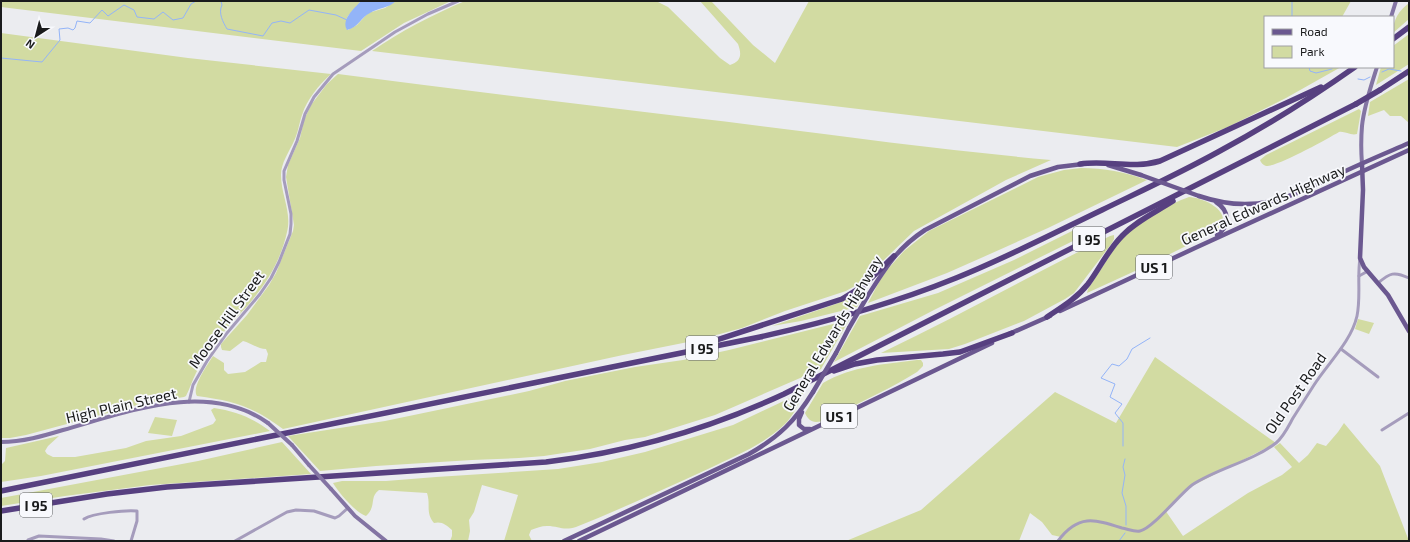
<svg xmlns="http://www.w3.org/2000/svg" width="1410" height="542" font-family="'Exo 2',sans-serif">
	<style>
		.green { fill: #d2dba2 }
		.water { fill: #93b4f8 }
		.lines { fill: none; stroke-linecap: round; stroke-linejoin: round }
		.stream { stroke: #93b4f8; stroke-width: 1 }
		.minor { stroke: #a59cbc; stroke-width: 3 }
		.secondary { stroke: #8374a3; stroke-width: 4 }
		.primary { stroke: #6b5890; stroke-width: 4.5 }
		.motorway { stroke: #574080; stroke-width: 5.5 }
		.secondary-bridge { stroke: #8374a3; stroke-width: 4 }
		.primary-bridge { stroke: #6b5890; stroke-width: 4.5 }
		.motorway-bridge { stroke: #574080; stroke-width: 5.5 }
		.labels { text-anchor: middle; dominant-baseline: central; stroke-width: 3.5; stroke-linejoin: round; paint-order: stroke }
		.shield { fill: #f8f9fd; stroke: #5d5e60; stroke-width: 1 }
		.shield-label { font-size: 14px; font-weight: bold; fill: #1a1b1c }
		.street-label { font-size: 15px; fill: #1a1b1c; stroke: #f8f9fd }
	</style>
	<rect width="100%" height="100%" fill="#ebecf0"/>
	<!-- green -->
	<g class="green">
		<path d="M1 1H361L348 16 346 20V28L348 30 357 25 368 13 385 8 396 1H451L404 23 361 51 1 7Z"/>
		<path d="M465 1H656L668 7 720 58 730 65C741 61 742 55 738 44L700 1H711L753 45 775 63 809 1H1351L1342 17H1265V67H1341L1286 98 1228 127 1177 147 372 51C401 31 432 15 465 1Z"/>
		<path d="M1409 3V19L1393 33C1393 19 1399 11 1409 3Z"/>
		<path d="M1 33 188 58 331 74C319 85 307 99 302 115 299 124 298 133 294 141 289 152 281 163 281 175 281 195 292 212 287 232 282 256 269 280 253 299 244 311 232 321 223 333 213 346 203 359 196 373 192 381 190 388 186 396L184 397 141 404 26 435 10 438H1Z"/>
		<path d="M1409 34V64L1376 85 1381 67H1393V46Z"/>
		<path d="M338 74C454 89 570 103 686 117 808 131 929 149 1051 160L1006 180 914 231 860 283 846 291 785 311 742 328 698 340 623 355 283 429C252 406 234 401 197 396 191 388 208 364 213 356L224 363V370L228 374 245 372 261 362H266L268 354 266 349C258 349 251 343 243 341L230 351 222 350 221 347V344L247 315 269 285 276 273 293 231 294 225 286 177 288 165 300 138 304 120 311 105 327 84Z"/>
		<path d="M1409 79V123L1401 116H1390L1384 110 1368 116 1370 102Z"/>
		<path d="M1359 109 1361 111 1357 134C1351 136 1345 131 1339 132 1327 139 1277 167 1266 166 1263 165 1261 163 1260 160L1266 155Z"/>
		<path d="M1081 168C1104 168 1125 172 1147 180L1048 228 981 258 947 273 868 303 879 282 887 270 904 251 929 231 1038 177 1064 170Z"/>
		<path d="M1189 197C1208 198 1240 217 1212 233L1146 266 1087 293 1088 289C1100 272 1110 253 1123 238 1138 222 1169 204 1189 197Z"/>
		<path d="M1078 228 1081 229V233L1077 239 934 310 834 362 860 316 938 293 1014 260Z"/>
		<path d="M1114 235V239L1112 243 1074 293 1065 299 1024 321 965 344 949 349 881 353C959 316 1033 274 1110 236Z"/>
		<path d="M862 291 865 292 864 294 857 307 801 321 772 326 833 305 854 297Z"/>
		<path d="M1358 319 1374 323 1369 334 1355 329Z"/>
		<path d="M849 320 821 369 715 415 645 437 625 440 590 449 544 456 519 458 472 460 376 466 320 471 288 436 385 421 529 391 565 381 635 367 683 360 729 350Z"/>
		<path d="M1155 357 1276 443 1192 486 1165 510 1183 536 1248 493 1282 475 1292 467 1274 447 1280 443 1299 463 1308 455 1317 443 1326 446 1338 432 1344 423 1380 466 1409 541H1058L1061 537 1052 535 1042 522 1030 513 1019 541H846L921 510 1055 392 1116 423Z"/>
		<path d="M917 360H921L923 363V366L917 372C893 387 865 400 839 413 833 416 824 422 816 422 811 422 807 418 805 413L823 383C852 366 885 364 917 360Z"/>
		<path d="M805 391C799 402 793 417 784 425 763 445 734 456 708 469 664 489 621 509 576 527 563 531 559 526 547 526 541 526 537 528 531 530L529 535 532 541H504L518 495 482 485 474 512 469 520 470 531 468 541H450L452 536V530C446 525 442 521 434 523 425 512 431 505 427 493L379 490C369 497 377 506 366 516 355 512 339 493 333 483L342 481H386L436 477 558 469 602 462 645 452 733 425Z"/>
		<path d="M214 408C235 411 253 418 270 431L41 476 1 482V465L5 461 6 448 59 436 48 446 45 451 47 454 53 457H75L126 448 146 441 181 436 213 424 216 420 211 410Z"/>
		<path d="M155 417 177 420 172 436 148 433Z"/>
		<path d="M282 442 311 474 150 485 65 496 1 506V498L198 461Z"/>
	</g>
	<!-- water -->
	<path class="water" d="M361 1H396C389 8 378 8 370 13 361 17 358 28 347 30 341 19 354 9 361 1Z"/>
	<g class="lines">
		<!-- stream -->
		<g class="stream">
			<path d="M221 1 222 5C218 13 223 22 227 29L263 36 272 23 281 21 290 23 309 10 336 15 347 20"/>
			<path d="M1292 17V1"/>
			<path d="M1 58 42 62 60 40 59 29 68 28 73 30 75 28 77 21 90 23 102 10 108 16 124 5 134 10 137 17 154 19 163 12 173 20 183 18 191 4 196 1"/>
			<path d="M1309 67 1310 71 1316 73 1332 69"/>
			<path d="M1382 72 1389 69 1401 71"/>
			<path d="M1358 79 1364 80 1370 77"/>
			<path d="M1123 446V423L1115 413 1122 404 1110 397 1115 384 1101 378 1112 364 1119 366 1127 359 1132 349 1150 338"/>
			<path d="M1125 459 1123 467 1125 475 1122 493 1126 506V525"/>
			<path d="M1119 541 1125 533"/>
		</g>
		<!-- minor -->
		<g class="minor">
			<path d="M1359 276 1368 271"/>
			<path d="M1378 283C1390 273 1394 271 1409 278"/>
			<path d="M1341 349 1378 377"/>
			<path d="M189 402 193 385 207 361 227 333 260 294 271 278 279 262 290 234 291 224V214L284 180V171L297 141 305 114 314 97 333 74 395 32 428 14 458 1"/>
			<path d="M1382 430 1409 413"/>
			<path d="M84 519C93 513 126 510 137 511V521L131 541"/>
			<path d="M28 540 39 536 101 539 114 541"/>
			<path d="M235 541 287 512 296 510 314 511 335 518 339 516 348 508"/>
			<path d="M1058 541C1078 514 1094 519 1122 528 1128 529 1134 532 1140 531 1152 529 1179 495 1192 485 1218 468 1251 462 1276 443 1284 436 1288 427 1293 418 1300 407 1307 396 1314 385 1328 363 1351 342 1357 316 1361 297 1357 277 1360 258"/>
		</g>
		<!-- secondary -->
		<g class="secondary">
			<path d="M1391 17 1396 1"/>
			<path d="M1362 164C1361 151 1361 138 1362 126 1364 106 1371 86 1377 67"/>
			<path d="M1 442C23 442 43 436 63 430 128 412 207 380 268 423"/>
			<path d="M292 445 309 465"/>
			<path d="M331 489 355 516 386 541"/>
		</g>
		<!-- primary -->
		<g class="primary">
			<path d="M1362 164 1363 190 1360 258 1364 267 1388 295 1409 331"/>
			<path d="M1108 165 1141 175"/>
			<path d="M1199 196C1255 215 1289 198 1339 174 1362 163 1386 153 1409 143"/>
			<path d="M1216 202C1230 211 1230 226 1217 235"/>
			<path d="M867 297C885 269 896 249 925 230L1030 176 1058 167 1083 164"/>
			<path d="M1060 311 1195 248 1409 150"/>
			<path d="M1009 334 1050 316"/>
			<path d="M836 353 849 328"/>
			<path d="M802 412 799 419V425L804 429H810"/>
			<path d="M564 541 749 454C779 437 795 421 813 392"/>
			<path d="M579 541 992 343"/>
		</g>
		<!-- motorway -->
		<g class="motorway">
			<path d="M1393 39 1409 27"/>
			<path d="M1380 90 1409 71"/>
			<path d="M1080 164C1107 160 1133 169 1160 161L1321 87"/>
			<path d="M1047 317C1062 307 1077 298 1088 284 1100 268 1108 250 1122 236 1136 221 1156 212 1173 201"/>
			<path d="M689 349 842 299 863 286 894 256"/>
			<path d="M834 371 855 364 877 360 943 354 960 352 1012 333"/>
			<path d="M1 491 760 337C827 322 892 304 956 278 1006 258 1054 233 1102 210 1141 191 1180 173 1218 152 1265 127 1311 98 1355 67"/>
			<path d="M1 511 107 494 167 487 546 462C629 452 709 429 784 394L1356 104"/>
		</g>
		<!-- secondary-bridge -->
		<g class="secondary-bridge">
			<path d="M268 423 292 445"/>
			<path d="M309 465 331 489"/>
		</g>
		<!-- primary-bridge -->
		<g class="primary-bridge">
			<path d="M1141 175 1199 196"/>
			<path d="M849 328 867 297"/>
			<path d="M813 392 836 353"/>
		</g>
		<!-- motorway-bridge -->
		<path class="motorway-bridge" d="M1356 104 1380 90"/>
	</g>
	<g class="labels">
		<!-- shield labels -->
		<g class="shield">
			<rect x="1073" y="227" width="32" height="24" rx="3"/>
			<rect x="1136" y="255" width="36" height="24" rx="3"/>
			<rect x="686" y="336" width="32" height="24" rx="3"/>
			<rect x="821" y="404" width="36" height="24" rx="3"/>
			<rect x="20" y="493" width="32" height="24" rx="3"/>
		</g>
		<g class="shield-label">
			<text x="1089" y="239">I 95</text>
			<text x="1154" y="267">US 1</text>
			<text x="702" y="348">I 95</text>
			<text x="839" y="416">US 1</text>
			<text x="36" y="505">I 95</text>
		</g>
		<!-- street labels -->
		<g class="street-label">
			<text transform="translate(1263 204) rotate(-24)">General Edwards Highway</text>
			<text transform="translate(226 319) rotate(-54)">Moose Hill Street</text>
			<text transform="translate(832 333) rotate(-59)">General Edwards Highway</text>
			<text transform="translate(1295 393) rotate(-55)">Old Post Road</text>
			<text transform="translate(121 405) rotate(-13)">High Plain Street</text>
		</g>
	</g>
	<!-- border -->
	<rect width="1410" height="542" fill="none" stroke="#1a1b1c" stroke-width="4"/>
	<!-- legend -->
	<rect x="1264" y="16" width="130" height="52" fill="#f8f9fd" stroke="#9fa0a3"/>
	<rect x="1272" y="29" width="20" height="6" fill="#6b5890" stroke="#9fa0a3"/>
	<text x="1300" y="36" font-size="12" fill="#1a1b1c">Road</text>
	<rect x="1272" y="46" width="20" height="12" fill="#d2dba2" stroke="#9fa0a3"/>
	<text x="1300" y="56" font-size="12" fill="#1a1b1c">Park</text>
	<!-- north arrow -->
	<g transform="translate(36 36) rotate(216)" stroke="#f8f9fd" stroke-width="3" paint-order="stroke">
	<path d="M0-3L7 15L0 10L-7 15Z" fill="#1a1b1c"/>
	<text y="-6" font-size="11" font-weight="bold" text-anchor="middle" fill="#1a1b1c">N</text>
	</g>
</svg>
